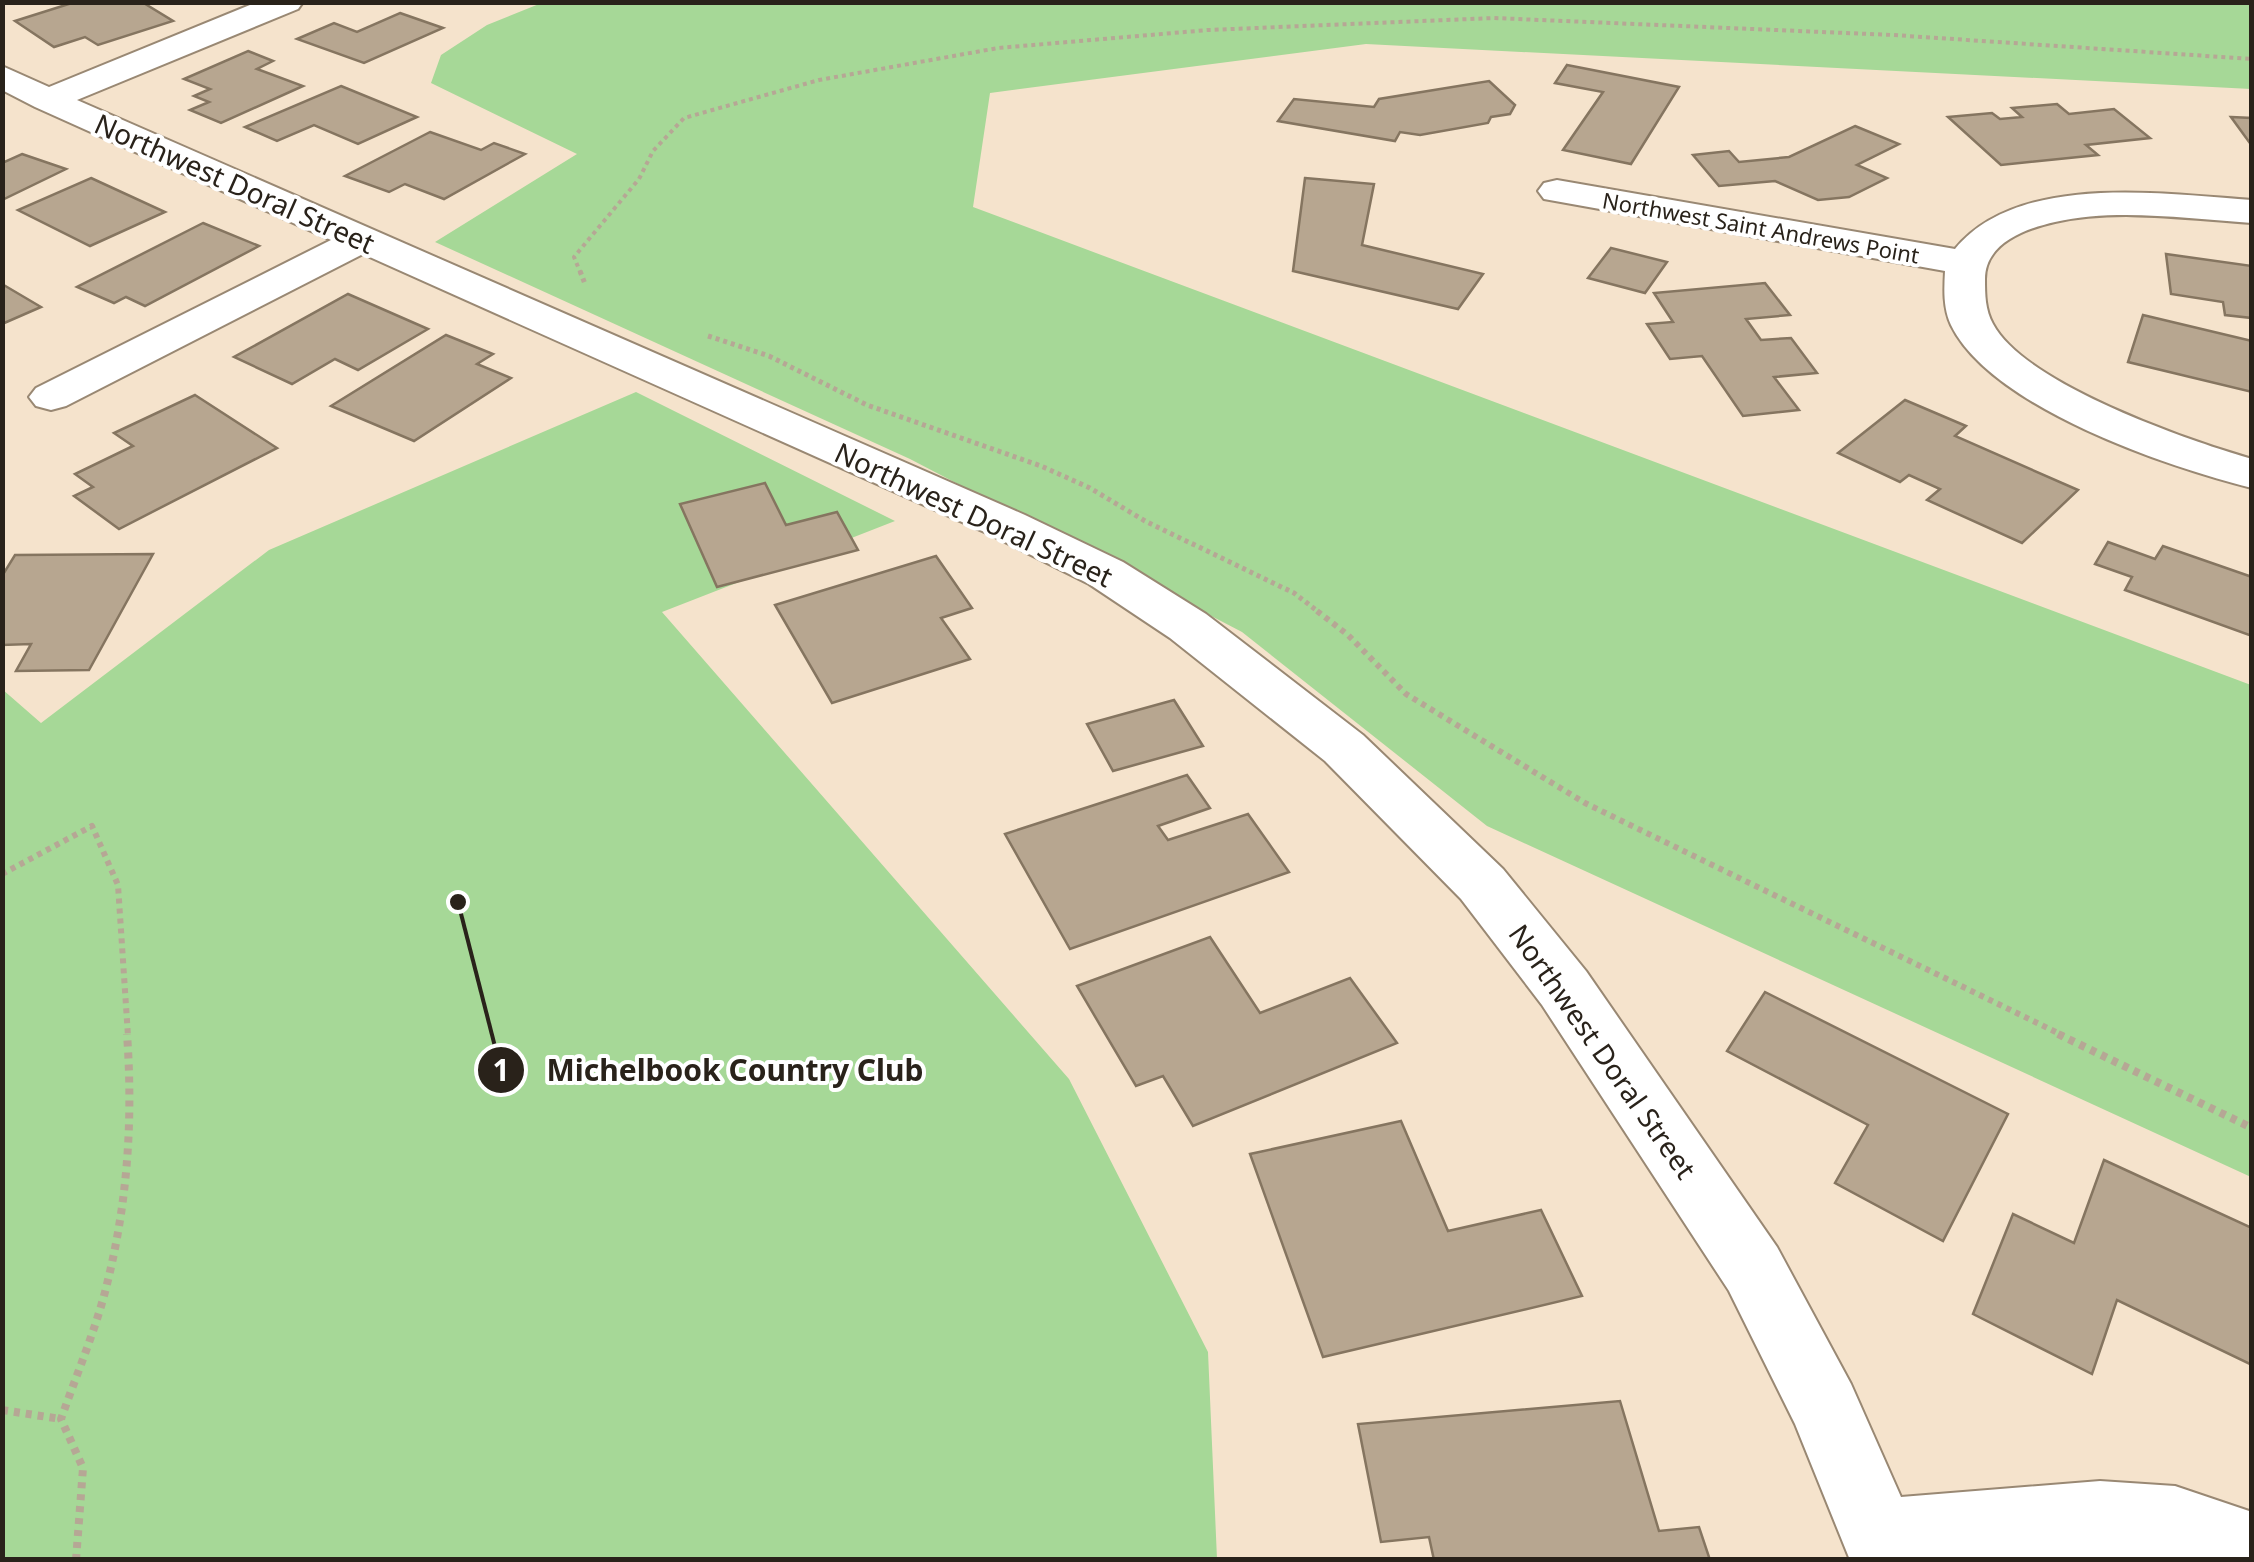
<svg xmlns="http://www.w3.org/2000/svg" width="2254" height="1562" font-family="'Noto Sans',sans-serif">
	<style>
		.green { fill: #a6d897 }
		.building { fill: #b7a690; stroke: #857560; stroke-width: 2.5 }
		.lines { fill: none; stroke-linecap: round; stroke-linejoin: round }
		.minor-casing { stroke: #998873; stroke-width: 4 }
		.path-far3 { stroke: #b6a795; stroke-width: 4; stroke-dasharray: 4 4; stroke-linecap: butt }
		.path-far2 { stroke: #b6a795; stroke-width: 5; stroke-dasharray: 4 4; stroke-linecap: butt }
		.path-far1 { stroke: #b6a795; stroke-width: 6; stroke-dasharray: 5 5; stroke-linecap: butt }
		.path { stroke: #b6a795; stroke-width: 8; stroke-dasharray: 6 6; stroke-linecap: butt }
		.minor { fill: #fff; fill-rule: evenodd }
		.labels { text-anchor: middle; dominant-baseline: central; stroke-width: 8; stroke-linejoin: round; paint-order: stroke }
		.far-street-label { font-size: 22px; fill: #29221a; stroke: #fff }
		.street-label { font-size: 28px; fill: #29221a; stroke: #fff }
		.leader { fill: none; stroke: #29221a; stroke-width: 4 }
		.callout-dot { fill: #29221a; stroke: #fff; stroke-width: 4 }
		.mark-label { font-size: 30px; text-anchor: middle; font-weight: bold; fill: #fff }
		.callout-label { font-size: 30px; text-anchor: middle; font-weight: bold; fill: #29221a; stroke: #fff; stroke-width: 8; stroke-linejoin: round; paint-order: stroke }
	</style>
	<rect width="100%" height="100%" fill="#f5e3cc"/>
	<!-- green -->
	<g class="green">
		<path d="M544 2 2251 3V89L1366 44 990 93 973 207 2251 685V1177L1487 826 1242 632 910 459 435 242 577 154 431 83 441 55 487 25Z"/>
		<path d="M636 392 895 521 662 612 1069 1079 1208 1352 1217 1559H3L2 689 41 723 269 550Z"/>
	</g>
	<!-- building -->
	<g class="building">
		<path d="M75 2H142L173 21 98 45 85 37 54 47 15 21Z"/>
		<path d="M400 13 443 28 364 63 297 39 334 23 357 32Z"/>
		<path d="M248 51 273 61 257 69 303 86 221 123 190 110 209 102 194 96 210 89 184 79Z"/>
		<path d="M1567 65 1679 87 1631 164 1563 150 1603 92 1555 83Z"/>
		<path d="M1489 81 1515 105 1510 114 1491 117 1488 123 1420 135 1400 132 1395 141 1278 121 1294 99 1374 107 1379 99Z"/>
		<path d="M341 86 417 117 358 144 314 125 277 141 245 127Z"/>
		<path d="M2057 104 2069 114 2114 109 2150 138 2086 145 2098 155 2001 165 1948 117 1992 113 2000 119 2022 117 2012 108Z"/>
		<path d="M2231 117 2252 118V146Z"/>
		<path d="M1855 126 1899 144 1857 165 1887 178 1849 197 1818 200 1775 181 1719 186 1693 155 1729 151 1739 162 1789 157Z"/>
		<path d="M430 132 481 150 494 143 525 154 444 199 405 184 389 192 345 176Z"/>
		<path d="M22 154 66 169 2 200V163Z"/>
		<path d="M91 178 165 212 90 246 18 210Z"/>
		<path d="M1305 178 1374 184 1362 245 1483 274 1458 309 1293 271Z"/>
		<path d="M203 223 259 246 145 306 126 297 114 303 77 287Z"/>
		<path d="M1611 248 1667 262 1645 293 1588 278Z"/>
		<path d="M2166 254 2252 266V318L2225 315 2223 302 2171 294Z"/>
		<path d="M1765 283 1790 315 1746 319 1761 340 1791 338 1817 373 1774 377 1799 410 1743 416 1702 356 1670 359 1647 324 1673 322 1654 293Z"/>
		<path d="M2 284 41 307 2 324Z"/>
		<path d="M348 294 428 329 358 370 335 359 292 384 234 357Z"/>
		<path d="M2143 315 2252 341V392L2128 362Z"/>
		<path d="M446 335 493 354 477 364 511 378 414 441 331 406Z"/>
		<path d="M195 395 277 448 119 529 74 496 93 487 75 474 133 446 114 433Z"/>
		<path d="M1905 400 1966 426 1955 436 2078 490 2022 543 1927 500 1940 489 1909 475 1900 482 1838 453Z"/>
		<path d="M765 483 786 525 837 512 858 550 717 587 680 504Z"/>
		<path d="M2108 542 2155 559 2163 546 2252 577V636L2125 590 2132 577 2095 564Z"/>
		<path d="M153 554 89 670 16 671 31 644 2 645V576L15 555Z"/>
		<path d="M936 556 972 608 941 618 970 659 832 703 775 605Z"/>
		<path d="M1174 700 1203 746 1113 771 1087 724Z"/>
		<path d="M1187 775 1210 808 1158 826 1168 840 1248 814 1289 872 1070 949 1005 834Z"/>
		<path d="M1210 937 1260 1013 1350 978 1397 1043 1193 1126 1163 1076 1136 1086 1077 986Z"/>
		<path d="M1765 992 2008 1114 1943 1241 1835 1183 1868 1125 1727 1051Z"/>
		<path d="M1401 1121 1448 1231 1541 1210 1582 1296 1323 1357 1250 1154Z"/>
		<path d="M2104 1160 2252 1228V1365L2117 1300 2092 1374 1973 1314 2013 1214 2074 1243Z"/>
		<path d="M1620 1401 1659 1531 1699 1527 1710 1560H1434L1429 1537 1381 1542 1358 1424Z"/>
	</g>
	<g class="lines">
		<!-- minor casing -->
		<g class="minor-casing">
			<g id="minor">
				<path d="M257 2H303L298 9 77 100 1025 515 1123 562 1206 614 1363 735 1503 869 1586 971 1777 1247 1851 1384 1901 1497 2100 1481 2175 1486 2252 1512V1560H1850L1795 1424 1729 1291 1542 1005 1461 899 1325 761 1170 638 1089 584 991 535 363 254 66 406 51 410 36 406 29 397 36 388 331 240 35 107 2 90V66L49 87Z"/>
				<path d="M1557 180 1955 249C2018 172 2163 194 2252 200V223C2187 219 2118 208 2055 222 2024 229 1985 244 1985 279 1985 294 1985 310 1993 324 2025 384 2187 440 2252 459V488C2167 467 1991 407 1951 325 1943 308 1944 289 1945 271L1544 199 1538 191 1544 183Z"/>
			</g>
		</g>
		<!-- path-far3 -->
		<path class="path-far3" d="M581 274 574 257 639 179 653 151 684 118 819 80 998 48 1208 30 1494 18 1893 35 2252 59"/>
		<!-- path-far2 -->
		<g class="path-far2">
			<path d="M580 271 585 284"/>
			<path d="M708 336 769 356 867 405 1041 466 1090 488 1145 521 1294 593 1320 613"/>
		</g>
		<!-- path-far1 -->
		<g class="path-far1">
			<path d="M1317 611 1348 635 1406 694 1585 803 2064 1036"/>
			<path d="M2 874 92 826 118 885 128 1036"/>
		</g>
		<!-- path -->
		<g class="path">
			<path d="M2058 1034 2252 1128"/>
			<path d="M2 1410 61 1419"/>
			<path d="M76 1560 83 1468 61 1419C77 1373 97 1327 108 1280 128 1198 133 1117 127 1034"/>
		</g>
		<!-- minor -->
		<use href="#minor" class="minor"/>
	</g>
	<g class="labels">
		<!-- far-street labels -->
		<g class="far-street-label">
			<text transform="translate(1761 227) rotate(10)">Northwest Saint Andrews Point</text>
		</g>
		<!-- street labels -->
		<g class="street-label">
			<text transform="translate(235 183) rotate(24)">Northwest Doral Street</text>
			<text transform="translate(974 514) rotate(25)">Northwest Doral Street</text>
			<text transform="translate(1603 1051) rotate(55)">Northwest Doral Street</text>
		</g>
	</g>
	<!-- callouts -->
	<path class="leader" d="M458 902L501 1070"/>
	<g class="callout-dot">
		<circle cx="458" cy="902" r="10"/>
		<circle cx="501" cy="1070" r="25"/>
	</g>
	<g class="mark-label">
		<text x="501" y="1081">1</text>
	</g>
	<g class="callout-label">
		<text x="735" y="1081">Michelbook Country Club</text>
	</g>
	<!-- border -->
	<rect width="2254" height="1562" fill="none" stroke="#29221a" stroke-width="10"/>
</svg>
